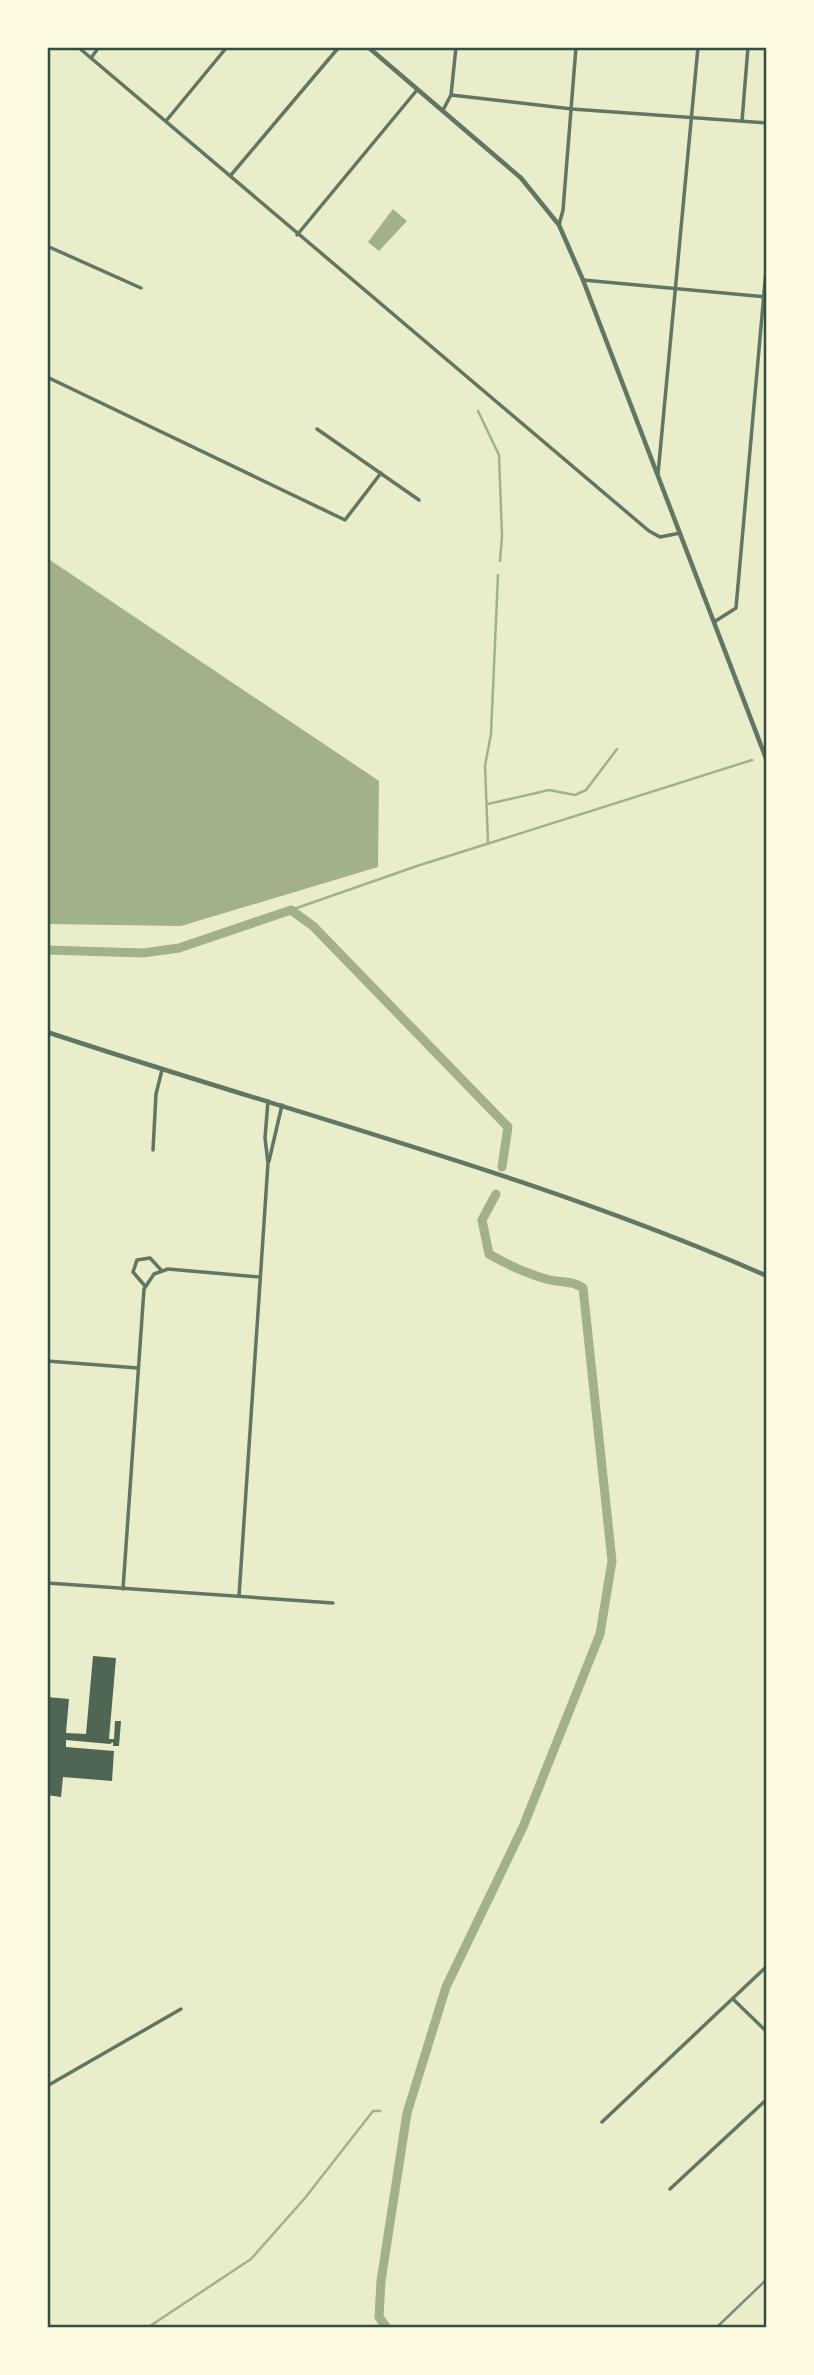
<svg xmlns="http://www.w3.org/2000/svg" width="814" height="2375" font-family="'Archivo Narrow',sans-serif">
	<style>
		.water { fill: #a3b18a }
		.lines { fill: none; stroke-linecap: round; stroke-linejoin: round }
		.stream { stroke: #a3b18a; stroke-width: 2.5 }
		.canal { stroke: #a3b18a; stroke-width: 9 }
		.building { fill: #4f6655 }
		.minor { stroke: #617663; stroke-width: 3.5 }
		.tertiary { stroke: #617663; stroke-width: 4.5 }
		.rail { stroke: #7c8e77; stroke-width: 2.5 }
		.neatline { fill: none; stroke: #344e41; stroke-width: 2.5 }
	</style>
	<rect width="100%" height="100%" fill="#e9edc9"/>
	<!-- water -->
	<g class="water">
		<path d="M393 209 407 221 379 251 368 242Z"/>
		<path d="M47 558 379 781 378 867 181 926 47 924Z"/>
	</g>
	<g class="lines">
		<!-- stream -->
		<g class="stream">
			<path d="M478 411 499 455 502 536 500 561"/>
			<path d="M488 804 549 790 575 795 586 790 617 749"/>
			<path d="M488 843 485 766 491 734 498 575"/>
			<path d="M291 910 417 866 752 760"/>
			<path d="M147 2328 251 2259 305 2198 373 2111H380"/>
		</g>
		<!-- canal -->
		<g class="canal">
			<path d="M47 950 143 953 179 948 291 910 313 926 508 1127 502 1167"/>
			<path d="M387 2328 379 2317 381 2281 407 2113 446 1987 523 1827 600 1634 612 1561 583 1288C572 1280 559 1283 546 1279 525 1273 508 1265 489 1254L482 1220 496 1194"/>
		</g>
	</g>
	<!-- building -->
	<path class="building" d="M93 1656 116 1658 109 1739H114L115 1721H121L119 1746H113V1742L110 1744 66 1740V1747L114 1751 112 1781 63 1777 61 1797 47 1795V1697L69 1699 66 1733 86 1734Z"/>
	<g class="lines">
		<!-- minor -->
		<g class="minor">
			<path d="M78 47 649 531 660 537 680 533"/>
			<path d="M91 58 99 47"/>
			<path d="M451 95 572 109 767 123"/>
			<path d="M443 110 451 95 456 47"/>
			<path d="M166 121 227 47"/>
			<path d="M742 121 748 47"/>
			<path d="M231 175 339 47"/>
			<path d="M559 225 563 210 576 47"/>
			<path d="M297 235 417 90"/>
			<path d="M47 246 141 288"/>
			<path d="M583 280 767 297"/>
			<path d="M47 377 345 520 381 473"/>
			<path d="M317 429 419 500"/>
			<path d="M658 474 698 47"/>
			<path d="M714 622 736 608 767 259"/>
			<path d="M153 1150 156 1094 162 1070"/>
			<path d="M269 1161 282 1105"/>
			<path d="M145 1286 133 1272 137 1260 150 1258 162 1271"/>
			<path d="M47 1361 138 1368"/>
			<path d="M47 1583 333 1603"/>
			<path d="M123 1589 144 1289 154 1274 168 1269 260 1277"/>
			<path d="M239 1596 268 1163 265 1138 268 1101"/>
			<path d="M733 1999 767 2032"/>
			<path d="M47 2086 181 2009"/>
			<path d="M602 2122 767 1966"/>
			<path d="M670 2189 767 2099"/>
		</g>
		<!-- tertiary -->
		<g class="tertiary">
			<path d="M368 47 521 178 559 225 583 280 767 761"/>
			<path d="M47 1032C287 1112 535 1174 767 1276"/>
		</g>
		<!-- rail -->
		<path class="rail" d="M716 2328 767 2279"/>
	</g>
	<!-- border -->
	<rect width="814" height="2375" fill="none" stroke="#fefae0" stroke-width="98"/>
	<rect x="49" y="49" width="716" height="2277" class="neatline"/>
</svg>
